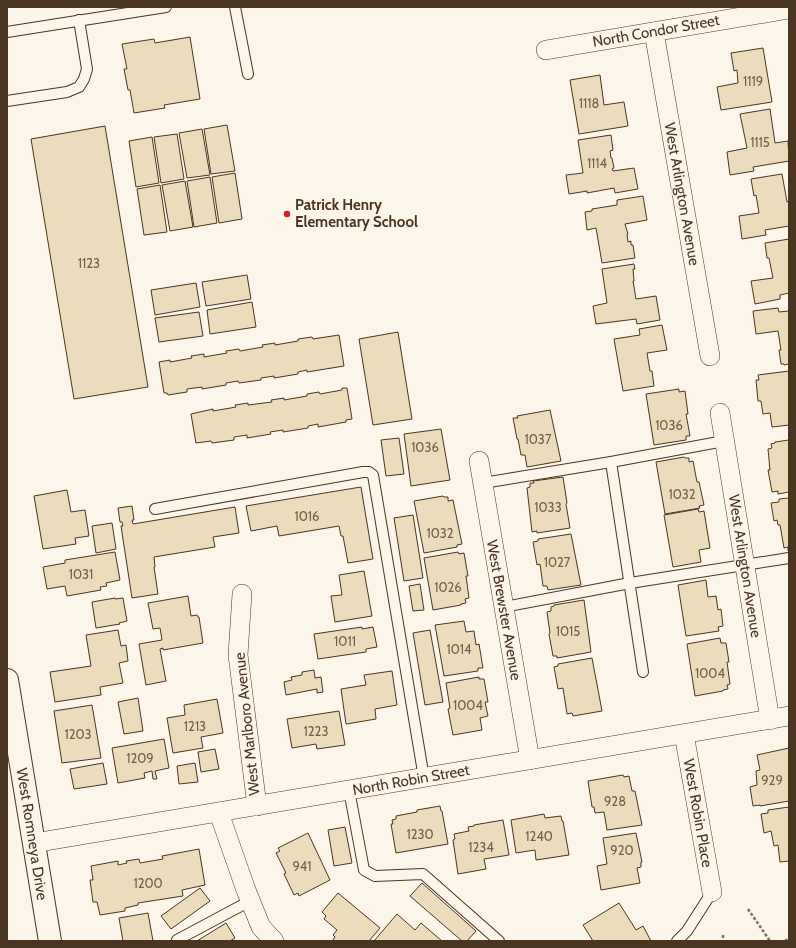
<svg xmlns="http://www.w3.org/2000/svg" width="796" height="948" font-family="Cabin,sans-serif">
	<style>
		.building { fill: #ecdcbc; stroke: #4a3520 }
		.lines { fill: none; stroke-linecap: round; stroke-linejoin: round }
		.service-casing { stroke: #4a3520; stroke-width: 12 }
		.minor-casing { stroke: #4a3520; stroke-width: 20 }
		.tertiary-casing { stroke: #4a3520; stroke-width: 24 }
		.path { stroke: #7f6f5c; stroke-width: 2.5; stroke-dasharray: 3 2; stroke-linecap: butt }
		.service { stroke: #fbf6e9; stroke-width: 10 }
		.minor { stroke: #fbf6e9; stroke-width: 19 }
		.tertiary { stroke: #fbf6e9; stroke-width: 22 }
		.poi-dot { fill: #c62828; stroke: #fbf6e9; stroke-width: 1.5 }
		.labels { text-anchor: middle; dominant-baseline: central; stroke-width: 3; stroke-linejoin: round; paint-order: stroke }
		.number-label { font-size: 13px; fill: #725f47 }
		.street-label { font-size: 15px; fill: #4a3520; stroke: #fbf6e9 }
		.poi-label { font-size: 15px; font-weight: bold; fill: #4a3520; stroke: #fbf6e9; text-anchor: start }
	</style>
	<rect width="100%" height="100%" fill="#fbf6e9"/>
	<!-- building -->
	<g class="building">
		<path d="M190 37 200 99 164 105 165 108 134 113 130 90H128L124 69H127L122 44 154 39 155 43Z"/>
		<path d="M763 48 772 102 721 110 717 87 738 83 737 70 734 71 731 53Z"/>
		<path d="M600 75 604 105 624 102 628 126 579 134 570 80Z"/>
		<path d="M770 109 775 143 788 141 789 161 753 167 754 171 730 175 727 152 747 148 740 114Z"/>
		<path d="M227 125 235 171 211 174 204 129Z"/>
		<path d="M105 126 148 387 74 399 31 139Z"/>
		<path d="M202 129 210 175 187 178 179 133Z"/>
		<path d="M177 134 184 179 161 183 154 137Z"/>
		<path d="M611 135 613 150 610 151 611 158H612L614 168 612 169 613 171 634 168 638 189 615 193 614 188 587 193V191L569 194 566 175 583 173 578 140Z"/>
		<path d="M152 137 159 183 136 187 129 141Z"/>
		<path d="M235 173 242 219 219 223 212 177Z"/>
		<path d="M782 174 787 202 789 201V226L765 230 766 235 742 239 739 216 759 213 756 195 754 196 751 179Z"/>
		<path d="M210 177 217 223 194 227 187 181Z"/>
		<path d="M185 181 193 227 170 231 162 185Z"/>
		<path d="M160 185 167 232 144 235 137 189Z"/>
		<path d="M643 196 647 220 625 224 628 234H627L628 242 631 241V245H633L635 258 602 263 596 228 587 230 585 212 592 211V209L617 205V200Z"/>
		<path d="M789 239V293L780 295V299L755 304 751 281 773 278 769 258H767L765 243Z"/>
		<path d="M634 264 635 269H633L634 281H633L636 299 656 296 660 320 637 324 636 319 596 324 593 306 607 303 602 269Z"/>
		<path d="M247 275 251 299 206 306 202 282Z"/>
		<path d="M196 283 200 307 155 315 151 290Z"/>
		<path d="M252 302 256 327 210 334 207 310Z"/>
		<path d="M778 308 779 312 789 311V364L784 365V364H781L779 350H781L778 331 756 334 753 311Z"/>
		<path d="M199 312 203 336 159 342 155 318Z"/>
		<path d="M662 325 667 350 647 353 650 371H652L654 386 623 391 614 339 640 335 639 329Z"/>
		<path d="M398 332 412 419 373 425 359 339Z"/>
		<path d="M339 335 344 366 307 372V370L298 372V374L274 378V376L261 378V380L239 383 238 381 226 383V385L202 389V387L187 389V392L168 395 167 393H164L159 362 170 360V362L192 358 191 356 204 354V357L227 353 226 351 239 349 240 351 263 347 262 345 275 343V345L298 341V339L312 337 313 339Z"/>
		<path d="M789 371V425L772 427 770 413 763 414 761 401H758L756 380H759L758 375Z"/>
		<path d="M342 388H347L352 419 346 420V422L318 427V424L308 426V428L283 432V430L270 432 271 434 247 438V435L234 437V440L212 443 211 441 196 443 191 414 213 409V411L236 407 235 405 248 403V405L272 402 271 400 284 398V400L307 396V394L319 392 320 394 342 390Z"/>
		<path d="M679 389V392L685 391 688 414H686L690 436H686V440L654 445 646 394Z"/>
		<path d="M550 410 561 461 527 467 525 455H521L518 439H517L513 418H518L517 416Z"/>
		<path d="M441 429 450 480 411 486 404 434Z"/>
		<path d="M399 438 404 474 386 476 381 440Z"/>
		<path d="M789 440V492L778 494V491L772 492 768 470H770L768 449 772 448 771 444 775 443V442Z"/>
		<path d="M684 457 685 458H689V462L693 461 697 482H699L704 505 699 506 700 508 665 514 656 462Z"/>
		<path d="M563 477 567 503 566 504 570 528 537 533V531L532 532 527 488 530 487V483H534L533 481Z"/>
		<path d="M361 487 373 559 348 563 343 536H341L339 526 279 536 277 526 251 531 246 506Z"/>
		<path d="M67 490 71 512 85 510 89 536 75 538 76 544 43 549 34 496Z"/>
		<path d="M443 496 444 497H448V501L453 500 462 544 457 545V547L424 553 414 501Z"/>
		<path d="M789 498V550L788 551V547L784 548 780 525H778L777 520 774 521 771 503 779 502V499Z"/>
		<path d="M132 506 134 520H132L133 524 235 507 239 533 213 537 215 547 154 557 155 567H154L158 594 132 598 121 526H123L122 522H120L118 508Z"/>
		<path d="M698 509 699 512 704 511 710 548 699 550 701 562 673 567 664 515Z"/>
		<path d="M413 515 423 578 404 581 394 518Z"/>
		<path d="M112 523 116 549 96 553 92 526Z"/>
		<path d="M571 534 581 585 548 590 547 586H543L540 564 537 565 533 542 538 541V539Z"/>
		<path d="M115 552 120 580 106 583 107 586 100 587 101 590 67 596 65 586 47 589 43 567 65 563V560Z"/>
		<path d="M458 552 459 554 464 553 468 576H466L469 598 465 599 466 603 461 604V605L433 610 424 558Z"/>
		<path d="M364 571 372 616 335 622 331 596 342 595 339 575Z"/>
		<path d="M706 580 708 597 716 596 718 610 721 609 723 626 718 627 719 631 686 636 678 585Z"/>
		<path d="M420 584 424 610 413 611 409 586Z"/>
		<path d="M188 596 191 616 197 615 198 617H199L203 643 163 650V648L160 649 166 681 146 685 139 644 162 640 160 628 153 629 148 603Z"/>
		<path d="M115 598V599L123 598 127 621 119 623 120 624 96 628 92 602Z"/>
		<path d="M584 600 591 652 557 658V656H553L549 634 550 633 547 612 551 611V607L554 606V605Z"/>
		<path d="M464 621 466 632 474 631 476 645 479 644 483 668H478V671L444 676 435 625Z"/>
		<path d="M362 627V629L373 627 377 647 366 649V652L318 659 314 634Z"/>
		<path d="M118 630 121 646 126 645 128 661 119 663 123 683 100 687 101 695 55 702 50 672 91 666 86 635Z"/>
		<path d="M430 630 443 702 425 705 413 633Z"/>
		<path d="M720 638 721 643H726L729 662H727L730 684 727 685 728 689 723 690V691L695 696 687 644Z"/>
		<path d="M592 658 602 711 573 716 572 713 567 714 563 688 558 689 554 667 558 666V664Z"/>
		<path d="M314 670 315 678 321 677 323 692 317 693V689L286 695 284 682 292 680 291 677 302 675V672Z"/>
		<path d="M392 671 397 705 375 709 376 719 346 724 341 689 366 685 364 675Z"/>
		<path d="M479 677V679H484L488 702H485L488 716 480 718 482 730 453 735 448 709 450 708 446 683Z"/>
		<path d="M138 698 143 731 124 734 118 702Z"/>
		<path d="M217 699 223 733 201 737 203 748 173 753 167 718 185 715 184 705Z"/>
		<path d="M92 705 101 758 62 763 54 711Z"/>
		<path d="M339 711 345 745 317 749 316 744 292 748 287 719Z"/>
		<path d="M164 739 169 768 155 771 157 779H153L152 771 144 773 145 778 118 783 112 748Z"/>
		<path d="M789 748V801L760 806V805L753 806 750 787 757 785 756 771 760 770 757 755Z"/>
		<path d="M215 749 219 769 201 772 198 752Z"/>
		<path d="M103 763 107 784 74 789 70 769Z"/>
		<path d="M195 763 198 782 179 784 177 766Z"/>
		<path d="M623 775 624 777 629 776 632 791H635L642 825 607 830 604 812 595 813 594 807H592L588 781Z"/>
		<path d="M440 806 441 811H442L448 844 396 853 391 824H393L392 820 396 819V816L417 812V810Z"/>
		<path d="M789 807V861L780 862 778 845 774 846 771 831 764 833 761 814 768 813V810Z"/>
		<path d="M544 814 545 818 561 816 562 821H563L569 855 536 860 535 850 516 853 511 820Z"/>
		<path d="M503 820 509 855 484 859 486 869 458 874 453 840 455 839 454 834 469 831 468 827 474 826V825Z"/>
		<path d="M345 827 352 863 334 866 328 830Z"/>
		<path d="M308 833 330 880 299 896 298 893 294 895 284 874 286 873 276 853 280 851 278 848Z"/>
		<path d="M636 833 642 862H641V867L637 868 640 883 601 890 597 866 607 864 603 838Z"/>
		<path d="M199 849 205 885 182 890 183 896 138 903V905L125 908V911L100 915 97 902H93L90 880H93L91 866 118 861V865L127 863 126 861 139 859 140 863 163 859 162 856Z"/>
		<path d="M422 883 476 931 467 941H462L410 896Z"/>
		<path d="M200 888 210 901 171 929 161 916Z"/>
		<path d="M338 893 380 928 369 941H334L333 940 335 937 333 935 337 930 324 919 326 916 322 912Z"/>
		<path d="M619 903 636 930 643 926 651 941H593L583 925Z"/>
		<path d="M148 913 153 941H123L119 918Z"/>
		<path d="M397 914 415 930 421 923 442 941H374Z"/>
		<path d="M226 923 235 938 230 941H197Z"/>
	</g>
	<g class="lines">
		<!-- service casing -->
		<g class="service-casing">
			<g id="service">
				<path d="M235 7 248 74"/>
				<path d="M7 32 166 7"/>
				<path d="M7 101 67 92 79 87 84 79 87 69 79 20"/>
				<path d="M611 462 643 672"/>
				<path d="M483 483 611 462 724 441"/>
				<path d="M155 509 363 472H369L373 475 424 778"/>
				<path d="M504 607 630 583 789 558"/>
				<path d="M349 790 364 870 375 876 423 874 499 941"/>
				<path d="M177 940 250 901"/>
				<path d="M677 941 687 931 712 892"/>
			</g>
		</g>
		<!-- minor casing -->
		<g class="minor-casing">
			<g id="minor">
				<path d="M654 32 710 356"/>
				<path d="M546 50 789 9"/>
				<path d="M720 413 770 720"/>
				<path d="M479 461 530 760"/>
				<path d="M242 594 238 655 257 806"/>
				<path d="M684 734 712 892"/>
				<path d="M219 813 246 890 261 927 274 941"/>
				<path d="M34 843 789 716"/>
			</g>
		</g>
		<!-- tertiary casing -->
		<g class="tertiary-casing">
			<path id="tertiary" d="M7 680 50 941"/>
		</g>
		<!-- path -->
		<g class="path">
			<path d="M748 909 770 941"/>
			<path d="M723 935V941"/>
			<path d="M785 941 789 938"/>
		</g>
		<!-- service -->
		<use href="#service" class="service"/>
		<!-- minor -->
		<use href="#minor" class="minor"/>
		<!-- tertiary -->
		<use href="#tertiary" class="tertiary"/>
	</g>
	<!-- markers -->
	<circle class="poi-dot" cx="287" cy="214" r="4"/>
	<g class="labels">
		<!-- number labels -->
		<g class="number-label">
			<text x="753" y="81">1119</text>
			<text x="589" y="103">1118</text>
			<text x="760" y="142">1115</text>
			<text x="597" y="163">1114</text>
			<text x="89" y="263">1123</text>
			<text x="669" y="425">1036</text>
			<text x="538" y="439">1037</text>
			<text x="425" y="447">1036</text>
			<text x="682" y="494">1032</text>
			<text x="548" y="507">1033</text>
			<text x="307" y="516">1016</text>
			<text x="440" y="533">1032</text>
			<text x="557" y="562">1027</text>
			<text x="81" y="574">1031</text>
			<text x="448" y="587">1026</text>
			<text x="568" y="631">1015</text>
			<text x="345" y="641">1011</text>
			<text x="459" y="649">1014</text>
			<text x="710" y="673">1004</text>
			<text x="468" y="705">1004</text>
			<text x="195" y="726">1213</text>
			<text x="316" y="731">1223</text>
			<text x="78" y="734">1203</text>
			<text x="140" y="758">1209</text>
			<text x="772" y="780">929</text>
			<text x="615" y="801">928</text>
			<text x="420" y="834">1230</text>
			<text x="539" y="836">1240</text>
			<text x="481" y="847">1234</text>
			<text x="622" y="850">920</text>
			<text x="302" y="866">941</text>
			<text x="148" y="883">1200</text>
		</g>
		<!-- street labels -->
		<g class="street-label">
			<text transform="translate(656 31) rotate(-10)">North Condor Street</text>
			<text transform="translate(682 194) rotate(80)">West Arlington Avenue</text>
			<text transform="translate(745 566) rotate(81)">West Arlington Avenue</text>
			<text transform="translate(504 610) rotate(80)">West Brewster Avenue</text>
			<text transform="translate(247 724) rotate(-96)">West Marlboro Avenue</text>
			<text transform="translate(411 780) rotate(-10)">North Robin Street</text>
			<text transform="translate(698 813) rotate(80)">West Robin Place</text>
			<text transform="translate(32 834) rotate(81)">West Romneya Drive</text>
		</g>
		<!-- poi labels -->
		<g class="poi-label">
			<text x="295" y="205">Patrick Henry<tspan x="295" dy="17">Elementary School</tspan></text>
		</g>
	</g>
	<!-- border -->
	<rect width="796" height="948" fill="none" stroke="#4a3520" stroke-width="16"/>
</svg>
